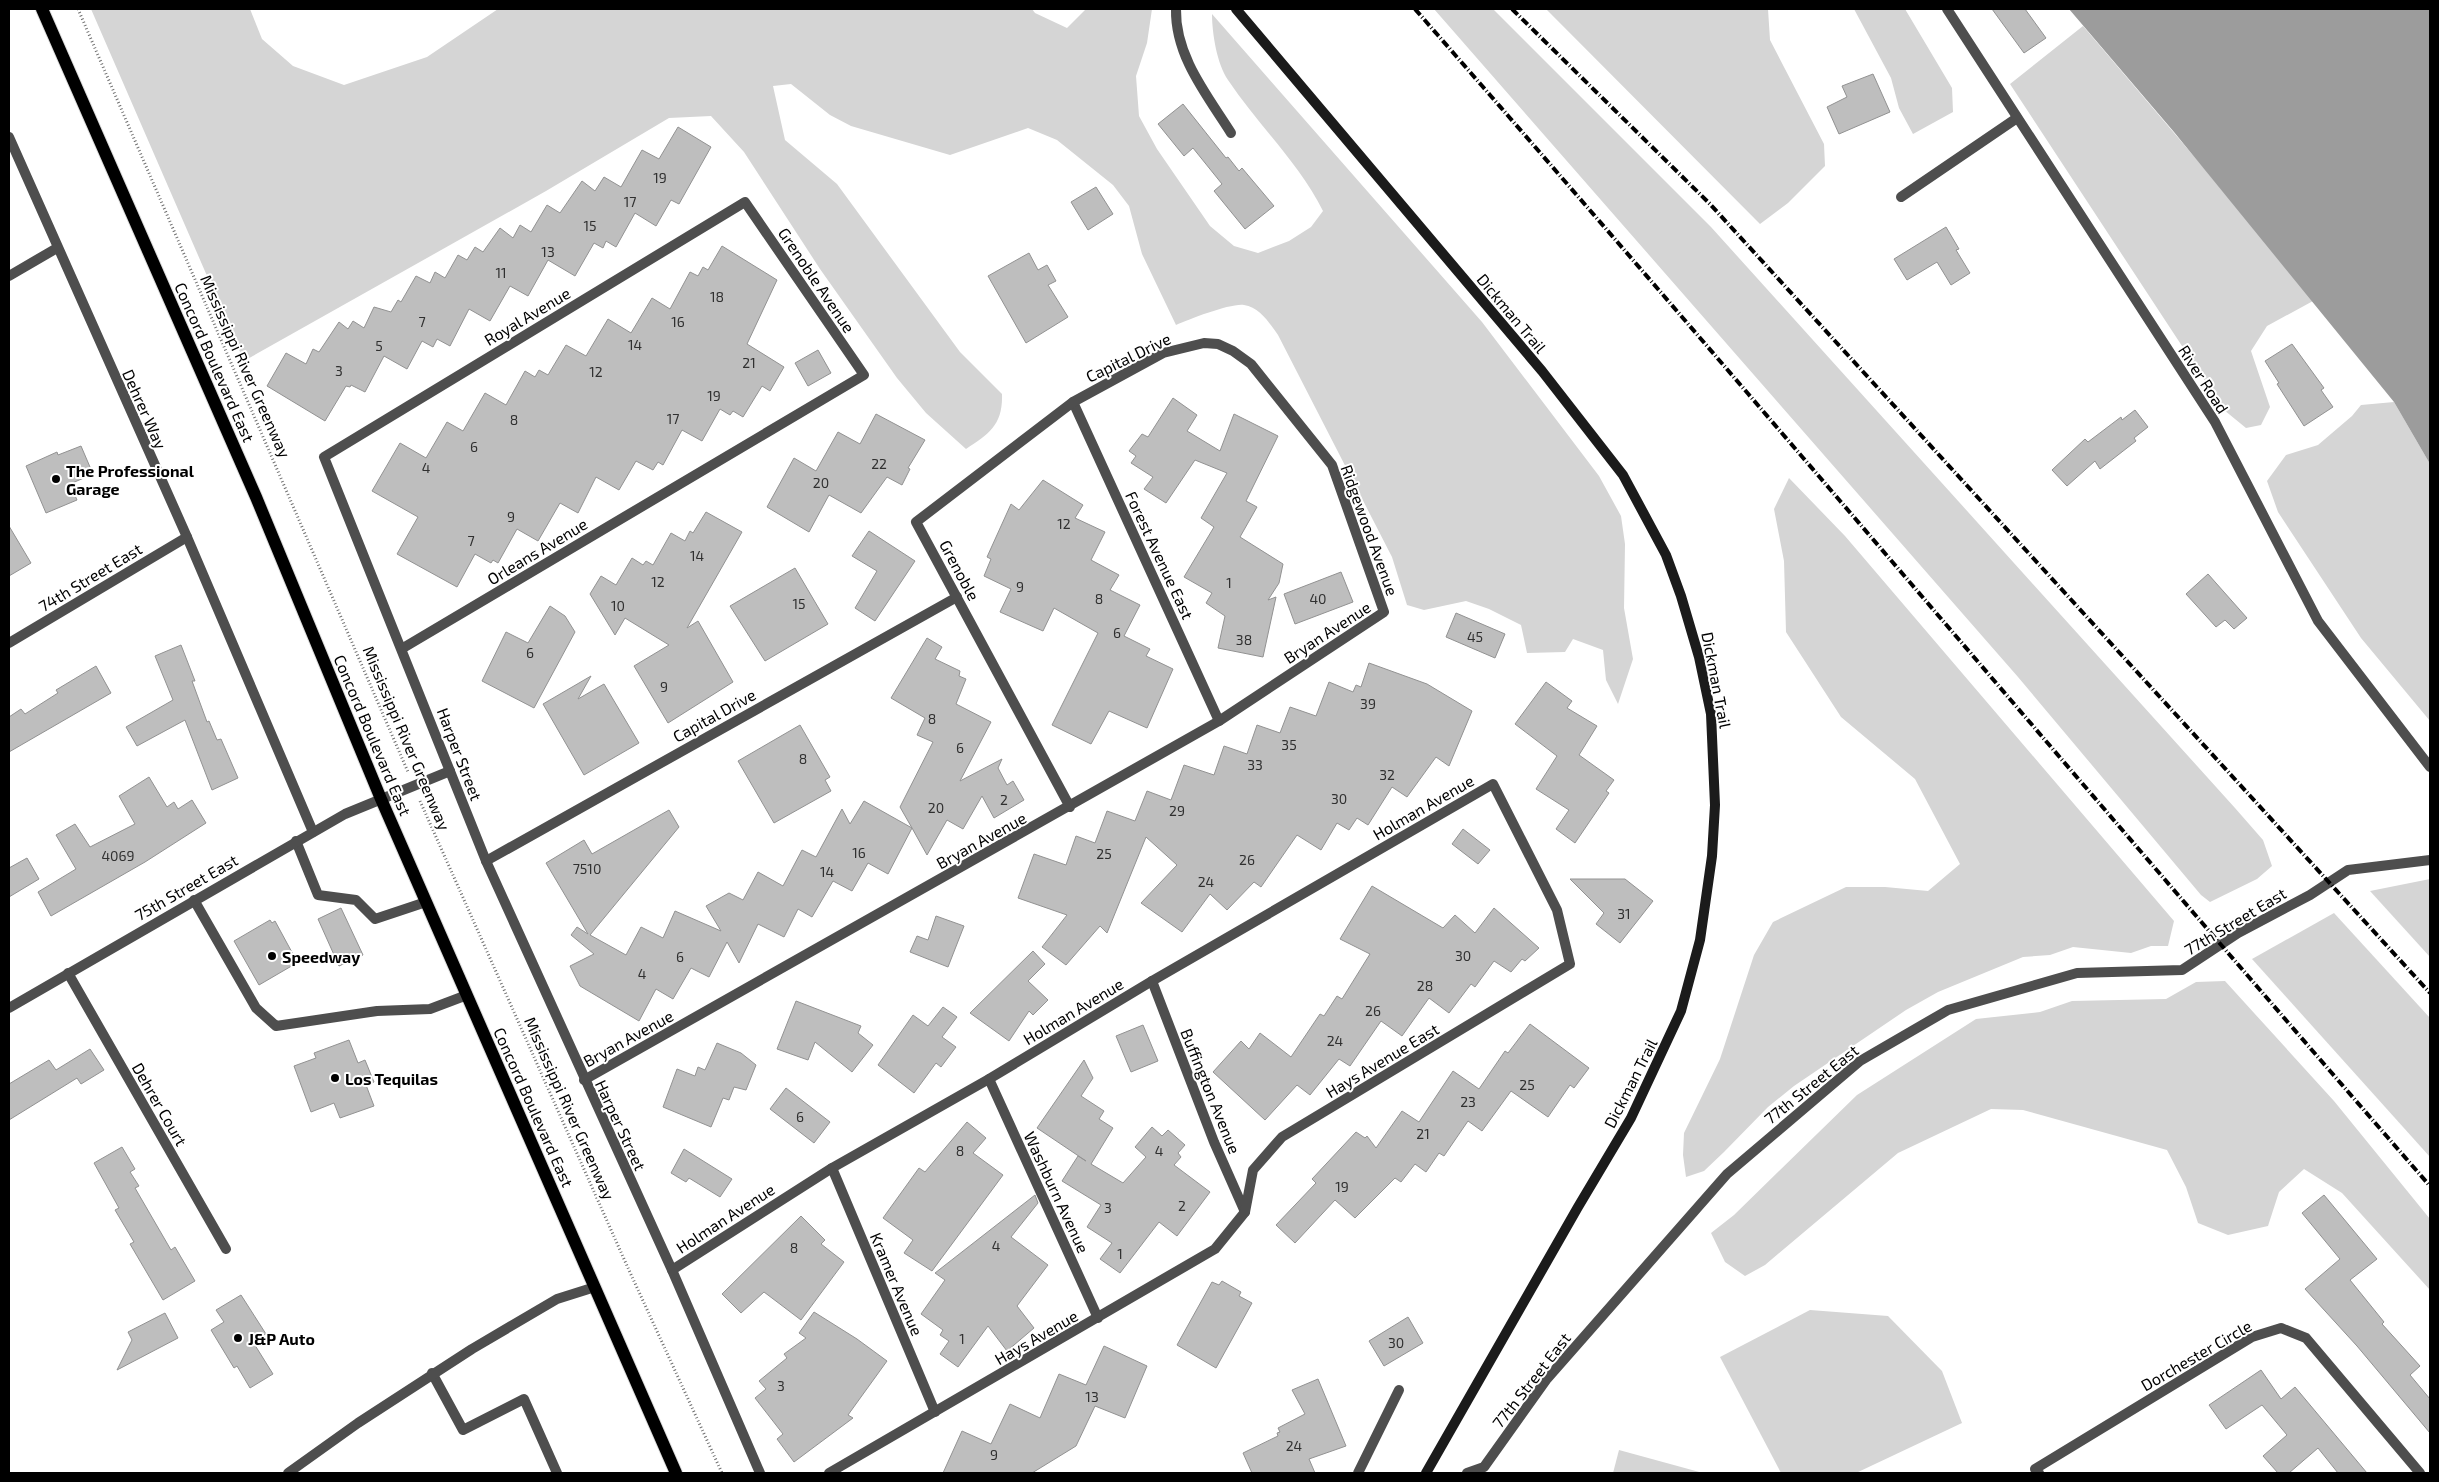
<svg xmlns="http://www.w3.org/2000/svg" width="2439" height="1482" font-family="'Exo 2',sans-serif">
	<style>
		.green { fill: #d5d5d5 }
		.water { fill: #9c9c9c }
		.building { fill: #bebebe; stroke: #929292 }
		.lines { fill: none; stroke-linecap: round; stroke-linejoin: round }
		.primary-casing { stroke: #dbdbdb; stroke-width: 14 }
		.path { stroke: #707070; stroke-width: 3; stroke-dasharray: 1 2.5; stroke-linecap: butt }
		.lane { stroke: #4e4e4e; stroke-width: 10 }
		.street { stroke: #4e4e4e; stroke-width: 10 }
		.secondary { stroke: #1b1b1b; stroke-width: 10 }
		.primary { stroke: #000; stroke-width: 12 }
		.rail { stroke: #000; stroke-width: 4; stroke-dasharray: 8 2.5 1 2.5; stroke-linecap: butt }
		.poi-dot { fill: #000; stroke: #fff; stroke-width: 2 }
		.labels { text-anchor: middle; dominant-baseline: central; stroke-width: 4; stroke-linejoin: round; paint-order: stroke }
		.number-label { font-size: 14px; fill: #303030 }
		.street-label { font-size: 16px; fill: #000; stroke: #fff }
		.poi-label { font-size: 16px; font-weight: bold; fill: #000; stroke: #fff; text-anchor: start }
	</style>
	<rect width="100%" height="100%" fill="#fff"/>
	<!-- green -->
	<g class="green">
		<path d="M91 9H250L262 39 293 66 344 85 427 57 498 9H1032L1035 13 1067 28 1086 9H1152L1147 43 1136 76 1139 116 1157 149 1210 226 1234 246 1258 253 1289 241 1311 227 1323 211C1299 163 1258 125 1228 80 1217 64 1212 33 1212 14L1482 322 1599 476 1621 516 1625 544 1624 608 1633 659 1618 704 1606 680 1603 650 1573 639 1565 652 1527 653 1521 625 1489 609 1466 601 1424 610 1407 605 1392 557 1278 335C1270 324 1260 307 1244 305 1231 303 1190 319 1176 325L1142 254 1129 206 1113 185 1057 140 1028 128 950 155 851 126 830 115 791 84 773 86 785 140 837 184 960 352 1002 394C1003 425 989 434 966 449L926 413 897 378 820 269 744 152 711 116 669 118 546 191 244 361Z"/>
		<path d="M1434 9H1493L1711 227 2235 808 2263 840 2272 866 2257 879 2210 902 2201 895 2018 677Z"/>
		<path d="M1546 9H1768L1770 40 1824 144 1825 166 1788 203 1760 224Z"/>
		<path d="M1854 9H1905L1952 88 1953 112 1913 134 1899 108 1891 78Z"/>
		<path d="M2083 26 2203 167 2313 301 2267 326 2251 351 2270 407 2261 425 2246 428 2224 410 2010 84Z"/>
		<path d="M2394 402 2430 464V721L2361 638 2278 512 2267 481 2286 455 2318 445 2352 416 2361 405Z"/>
		<path d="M1789 478 1845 536 2174 921 2168 946H2151L2131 953 2073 947 2050 955 2023 957 1938 992 1906 1010 1794 1086 1768 1107 1724 1152 1704 1171 1686 1177 1683 1155 1684 1133 1720 1059 1754 955 1773 922 1846 887H1885L1928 891 1960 864 1915 779 1841 717 1786 632 1784 561 1774 509Z"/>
		<path d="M2430 879V957L2370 891Z"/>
		<path d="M2334 913 2430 1018V1157L2252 959Z"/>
		<path d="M2225 981 2334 1101 2430 1219V1290L2342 1193 2304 1169 2279 1192 2268 1226 2228 1235 2198 1223 2186 1187 2167 1150 2023 1110 1991 1109 1898 1153 1765 1265 1745 1276 1725 1262 1711 1233 1734 1215 1857 1095 1976 1019 2040 1012 2072 1001 2166 999 2196 982Z"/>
		<path d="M1810 1310 1888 1316 1942 1371 1962 1423 1856 1473H1781L1720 1357Z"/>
		<path d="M1619 1450 1703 1473H1613Z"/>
	</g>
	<!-- water -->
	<path class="water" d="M2069 9H2430V464L2394 402 2174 132Z"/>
	<!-- building -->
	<g class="building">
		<path d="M1992 9H2025L2046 38 2024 53Z"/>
		<path d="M1873 74 1890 112 1839 134 1827 107 1847 97 1842 86Z"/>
		<path d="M1183 104 1226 158 1228 157 1239 171 1242 168 1274 206 1245 229 1214 191 1222 184 1193 148 1184 156 1158 124Z"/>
		<path d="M678 127 711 147 679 204 671 200 656 226 635 213 616 247 606 241 603 248 594 243 575 276 548 260 528 296 510 286 490 321 469 309 450 346 437 339 433 347 422 341 407 369 384 356 365 392 351 385 350 387 346 386 325 421 267 386 286 353 306 364 313 349 319 352 339 322 348 329 353 321 364 328 374 307 391 312 398 300 401 302 416 276 430 283 435 272 445 278 458 255 467 260 475 247 483 252 500 228 513 238 520 225 531 232 547 205 560 213 582 181 595 191 604 177 621 187 642 150 659 159Z"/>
		<path d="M1096 187 1113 214 1088 230 1071 202Z"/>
		<path d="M1946 227 1959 249 1956 250 1970 273 1951 285 1937 262 1907 280 1894 259Z"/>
		<path d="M722 246 777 280 747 344 784 367 770 391 762 386 743 417 733 411 730 415 720 409 702 441 682 430 663 465 658 462 653 470 636 461 619 490 596 477 578 513 560 503 538 541 517 529 498 563 493 560 491 563 475 554 457 587 397 554 418 517 372 491 400 443 426 458 447 422 463 431 485 393 506 405 525 371 535 377 539 370 548 375 566 345 586 356 608 319 631 333 652 298 670 309 690 272 698 276 703 267 708 270Z"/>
		<path d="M1029 253 1038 270 1047 265 1056 281 1048 285 1068 317 1026 343 988 276Z"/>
		<path d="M2292 344 2324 388 2321 390 2333 407 2304 426 2277 384 2279 383 2265 361Z"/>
		<path d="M818 350 831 373 808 386 795 363Z"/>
		<path d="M1173 398 1197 415 1187 431 1220 451 1234 414 1278 436 1246 501 1257 507 1240 537 1283 564 1279 583 1268 600 1276 597 1263 657 1218 648 1225 616 1206 603 1212 593 1184 577 1214 527 1201 518 1227 473 1195 460 1166 503 1144 489 1153 477 1131 463 1136 456 1129 451 1142 434 1148 437Z"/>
		<path d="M2135 410 2148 427 2134 438 2136 441 2100 469 2095 461 2067 486 2052 470 2085 439 2088 442 2121 417 2122 420Z"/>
		<path d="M876 414 925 440 908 468 910 469 902 485 887 477 861 513 829 495 809 532 767 507 794 458 816 471 838 432 860 444Z"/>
		<path d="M81 446 93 474 70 484 77 500 46 513 26 466 57 452 58 455Z"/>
		<path d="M1043 480 1083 505 1075 518 1105 532 1091 560 1119 575 1110 590 1140 605 1124 636 1150 649 1146 656 1173 669 1147 728 1109 711 1091 744 1052 725 1098 633 1054 608 1043 631 1000 612 1011 589 984 576 991 559 987 557 1011 504 1019 510Z"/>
		<path d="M706 512 742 532 687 628 698 621 733 682 668 723 634 666 669 645 625 618 615 635 590 594 601 576 616 585 632 558 643 565 646 561 653 565 671 533 685 541 690 531 693 533Z"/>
		<path d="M9 526 31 563 9 576Z"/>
		<path d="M869 531 915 561 875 621 855 608 877 571 852 556Z"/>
		<path d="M795 568 828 624 765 661 730 606Z"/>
		<path d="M1341 572 1353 602 1295 624 1284 594Z"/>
		<path d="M2208 574 2247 618 2234 629 2225 620 2216 627 2186 594Z"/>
		<path d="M550 606 565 616 575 632 534 708 482 681 506 632 528 643Z"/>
		<path d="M1456 613 1505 634 1495 658 1446 637Z"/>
		<path d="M927 638 942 647 935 659 960 671 959 676 966 679 956 704 991 722 960 781 1002 759 998 768 1007 785 1013 781 1024 800 994 818 982 796 963 829 947 820 927 855 912 828 888 874 868 863 852 891 833 881 812 917 798 909 784 937 758 924 739 963 727 942 709 977 691 968 673 999 656 989 639 1021 580 986 570 966 594 954 571 935 577 927 588 934 546 863 584 840 592 854 669 810 679 827 590 935 626 955 641 927 663 938 675 911 721 931 706 906 729 893 743 900 758 872 783 886 802 850 816 857 842 809 850 824 864 801 912 828 900 807 933 742 917 735 925 718 891 698Z"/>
		<path d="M181 645 195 681H192L207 722 209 721 217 740 221 739 238 778 212 790 185 720 137 746 126 727 173 700 155 656Z"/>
		<path d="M1369 663 1427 684 1472 711 1449 766 1436 757 1407 797 1392 787 1368 825 1357 818 1349 830 1337 823 1321 850 1297 835 1261 887 1254 882 1227 910 1210 894 1182 932 1141 903 1177 865 1146 837 1107 933 1100 926 1066 965 1042 947 1067 915 1018 898 1034 854 1066 865 1076 836 1095 843 1107 811 1135 821 1147 791 1171 800 1184 765 1214 775 1224 746 1247 754 1257 725 1280 733 1290 707 1316 716 1329 682 1353 692 1356 685 1361 687Z"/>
		<path d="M96 666 111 693 9 752V717L21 709 25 714 58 693 56 690Z"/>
		<path d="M591 676 578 699 604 684 639 743 584 775 543 704Z"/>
		<path d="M1546 682 1572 701 1567 708 1597 726 1579 755 1614 780 1606 791 1609 793 1575 843 1556 829 1569 810 1536 789 1557 756 1515 724Z"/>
		<path d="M800 725 830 777 825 780 831 791 774 823 738 761Z"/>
		<path d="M149 777 167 807 174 802 178 809 192 800 206 823 145 862 51 916 38 892 76 869 56 835 75 824 90 847 135 824 119 796Z"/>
		<path d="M1463 829 1490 850 1478 864 1452 844Z"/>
		<path d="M27 858 39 879 9 897V868Z"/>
		<path d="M1570 879H1625L1653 901 1620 943 1596 924 1604 913Z"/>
		<path d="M1372 886 1443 928 1455 915 1475 933 1494 908 1539 948 1525 961 1522 959 1511 972 1494 961 1475 987 1471 984 1449 1013 1429 998 1402 1036 1381 1021 1350 1066 1339 1059 1310 1095 1297 1085 1265 1120 1213 1072 1241 1041 1249 1049 1260 1033 1291 1057 1320 1014 1324 1016 1337 996 1342 999 1370 954 1340 939Z"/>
		<path d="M341 908 363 955 339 966 318 919Z"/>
		<path d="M936 916 964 926 948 967 910 952 917 936 928 940Z"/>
		<path d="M270 920 272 923 275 921 294 956 291 957 295 964 259 985 234 941Z"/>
		<path d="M1033 951 1045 964 1028 981 1048 1000 1033 1015 1029 1011 1009 1041 970 1013Z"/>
		<path d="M796 1001 861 1026 858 1033 873 1045 852 1072 815 1042 808 1060 777 1049Z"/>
		<path d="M943 1007 957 1017 942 1037 956 1047 941 1067 936 1063 914 1093 878 1065 913 1015 928 1026Z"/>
		<path d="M1530 1024 1589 1068 1574 1088 1570 1085 1548 1117 1511 1091 1482 1131 1468 1121 1444 1156 1439 1153 1426 1172 1415 1164 1401 1182 1395 1178 1355 1218 1335 1200 1295 1243 1276 1225 1316 1183 1312 1179 1356 1132 1365 1138 1367 1136 1376 1148 1402 1111 1419 1122 1453 1071 1479 1089 1505 1051 1508 1053Z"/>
		<path d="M1143 1025 1158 1061 1131 1072 1116 1036Z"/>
		<path d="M349 1040 358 1063 365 1060 374 1082 366 1085 374 1106 340 1118 334 1103 311 1112 294 1066 316 1058 314 1053Z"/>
		<path d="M717 1043 741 1053 756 1065 746 1090 734 1087 729 1100 723 1098 711 1127 663 1107 677 1069 695 1076 698 1067 705 1070Z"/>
		<path d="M90 1049 104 1070 81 1084 77 1078 9 1120V1084L49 1060 56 1070Z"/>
		<path d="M1084 1060 1093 1078 1081 1096 1104 1111 1099 1119 1113 1128 1091 1164 1123 1183 1146 1157 1135 1147 1152 1127 1162 1136 1168 1130 1185 1145 1178 1153 1181 1157 1174 1165 1210 1192 1177 1236 1159 1222 1120 1273 1100 1259 1112 1243 1087 1227 1101 1205 1062 1181 1078 1156 1086 1161 1037 1128Z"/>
		<path d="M786 1088 830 1122 814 1143 770 1109Z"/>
		<path d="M967 1122 986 1138 973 1153 1003 1175 932 1271 904 1253 913 1240 883 1218 919 1168 925 1172Z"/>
		<path d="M122 1147 135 1169 130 1172 139 1186 135 1188 171 1250 175 1247 195 1281 163 1300 130 1244 134 1242 115 1210 119 1208 94 1163Z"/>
		<path d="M684 1149 732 1179 720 1197 689 1178 686 1182 671 1173Z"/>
		<path d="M1035 1195 1038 1203 1011 1237 1048 1265 1017 1306 1034 1328 1007 1351 988 1326 958 1367 940 1354 949 1341 940 1335 943 1330 921 1314 945 1280 935 1273Z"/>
		<path d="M2324 1195 2377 1259 2350 1280 2384 1322 2382 1324 2420 1366 2410 1375 2430 1399V1433L2357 1346 2305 1289 2340 1259 2302 1213Z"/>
		<path d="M801 1216 825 1240 821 1244 844 1262 801 1320 764 1292 741 1313 722 1294Z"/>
		<path d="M1222 1281 1241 1292 1239 1296 1252 1303 1216 1368 1177 1345 1212 1282 1219 1285Z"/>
		<path d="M241 1295 266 1334 253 1342 273 1374 250 1388 237 1366 234 1368 211 1330 224 1322 216 1310Z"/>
		<path d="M814 1312 857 1339 887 1361 848 1415 853 1418 794 1462 777 1439 783 1434 755 1398 766 1389 759 1381 787 1358 784 1354 806 1338 799 1333Z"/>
		<path d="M165 1313 178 1338 117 1370 132 1340 128 1332Z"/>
		<path d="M1408 1317 1423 1343 1384 1366 1369 1341Z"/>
		<path d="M1104 1346 1147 1366 1125 1418 1095 1406 1076 1446 1032 1473H943L962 1431 991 1444 1010 1404 1040 1418 1059 1374 1086 1385Z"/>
		<path d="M2261 1370 2281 1399 2295 1387 2367 1473H2338L2318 1448 2289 1473H2278L2263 1456 2287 1435 2262 1405 2226 1429 2209 1405Z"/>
		<path d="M1318 1379 1346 1446 1309 1459 1315 1473H1252L1243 1453 1278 1436 1277 1433 1280 1432 1278 1428 1305 1414 1292 1390Z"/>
	</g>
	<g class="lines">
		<!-- primary casing -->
		<g class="primary-casing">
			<path id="primary" d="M42 9 256 497 381 799 676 1473"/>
		</g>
		<!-- path -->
		<g class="path">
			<path d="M78 9 408 772"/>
			<path d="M420 801 628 1268 722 1473"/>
		</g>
		<!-- lane -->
		<g class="lane">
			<path d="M1176 9C1175 56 1207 95 1231 133"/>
			<path d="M1901 197 2017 118"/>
			<path d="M296 841 318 895 356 900 375 919 426 902"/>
			<path d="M194 900 256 1008 276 1026 377 1011 430 1009 467 995"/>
			<path d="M432 1373 463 1430 524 1399 557 1473"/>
			<path d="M288 1473 358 1423 472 1349 557 1299 595 1287"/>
			<path d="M1358 1473 1399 1390"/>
		</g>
		<!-- street -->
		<g class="street">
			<path d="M1947 9 2215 422 2318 621 2430 767"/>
			<path d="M9 137 187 537 313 832"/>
			<path d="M9 276 57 248"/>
			<path d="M1073 402 1219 721"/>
			<path d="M9 643 187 537"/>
			<path d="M403 648 864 375 745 202 324 457 486 861 672 1270 760 1473"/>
			<path d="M486 861 957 597"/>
			<path d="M68 973 226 1249"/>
			<path d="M1152 981 1214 1142 1245 1212"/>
			<path d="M9 1008 345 814 450 771"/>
			<path d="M989 1079 1098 1318"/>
			<path d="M584 1080 1219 721 1384 612 1332 465 1251 364 1233 351 1218 344 1204 343 1163 353 1073 402 916 522 1070 807"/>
			<path d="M832 1168 935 1412"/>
			<path d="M672 1270 832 1168 989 1079 1152 981 1493 784 1557 910 1570 964 1282 1137 1253 1170 1245 1212 1215 1249 829 1473"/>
			<path d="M1467 1473 1484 1467 1546 1380 1727 1174 1860 1061 1948 1010 2077 973 2182 970 2238 933 2310 895 2348 870 2430 860"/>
			<path d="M2039 1473 2035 1469 2252 1337 2281 1328 2306 1338 2420 1473"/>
		</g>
		<!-- secondary -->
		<path class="secondary" d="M1236 9 1542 371 1623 475 1666 555 1681 596 1699 657 1711 714 1715 805 1712 856 1700 940 1681 1011 1631 1118 1578 1207 1426 1473"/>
		<!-- primary -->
		<use href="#primary" class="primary"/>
		<!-- rail -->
		<g class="rail">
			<path d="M1415 9C1756 399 2090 796 2430 1186"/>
			<path d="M1512 9 1710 204 2430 993"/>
		</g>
	</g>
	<!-- markers -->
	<g class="poi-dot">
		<circle cx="56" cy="479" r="5"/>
		<circle cx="272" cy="956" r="5"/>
		<circle cx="335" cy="1078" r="5"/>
		<circle cx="238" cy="1338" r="5"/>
	</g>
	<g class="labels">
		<!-- number labels -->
		<g class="number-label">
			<text x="660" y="177">19</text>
			<text x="630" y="201">17</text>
			<text x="590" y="225">15</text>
			<text x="548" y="251">13</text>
			<text x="501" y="272">11</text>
			<text x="717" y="296">18</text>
			<text x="422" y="321">7</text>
			<text x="678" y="321">16</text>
			<text x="635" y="344">14</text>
			<text x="379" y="345">5</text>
			<text x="749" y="362">21</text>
			<text x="339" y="370">3</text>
			<text x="596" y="371">12</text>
			<text x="714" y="395">19</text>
			<text x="673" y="418">17</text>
			<text x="514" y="419">8</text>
			<text x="474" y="446">6</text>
			<text x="879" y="463">22</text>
			<text x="426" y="467">4</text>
			<text x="821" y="482">20</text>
			<text x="511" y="516">9</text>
			<text x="1064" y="523">12</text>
			<text x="471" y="540">7</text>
			<text x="697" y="555">14</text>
			<text x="658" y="581">12</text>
			<text x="1229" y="582">1</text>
			<text x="1020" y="586">9</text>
			<text x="1099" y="598">8</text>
			<text x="1318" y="598">40</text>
			<text x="799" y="603">15</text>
			<text x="618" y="605">10</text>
			<text x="1117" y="632">6</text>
			<text x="1475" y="636">45</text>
			<text x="1244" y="639">38</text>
			<text x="530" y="652">6</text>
			<text x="664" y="686">9</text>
			<text x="1368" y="703">39</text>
			<text x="932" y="718">8</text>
			<text x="1289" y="744">35</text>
			<text x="960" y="747">6</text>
			<text x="803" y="758">8</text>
			<text x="1255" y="764">33</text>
			<text x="1387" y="774">32</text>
			<text x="1339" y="798">30</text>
			<text x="1004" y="799">2</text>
			<text x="936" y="807">20</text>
			<text x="1177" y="810">29</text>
			<text x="859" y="852">16</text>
			<text x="1104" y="853">25</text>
			<text x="118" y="855">4069</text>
			<text x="1247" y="859">26</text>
			<text x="587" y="868">7510</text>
			<text x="827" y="871">14</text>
			<text x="1206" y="881">24</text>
			<text x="1624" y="913">31</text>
			<text x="1463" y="955">30</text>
			<text x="680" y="956">6</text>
			<text x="642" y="973">4</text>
			<text x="1425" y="985">28</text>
			<text x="1373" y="1010">26</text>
			<text x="1335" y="1040">24</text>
			<text x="1527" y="1084">25</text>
			<text x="1468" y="1101">23</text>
			<text x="800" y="1116">6</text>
			<text x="1423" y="1133">21</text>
			<text x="960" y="1150">8</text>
			<text x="1159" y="1150">4</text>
			<text x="1342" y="1186">19</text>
			<text x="1182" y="1205">2</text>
			<text x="1108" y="1207">3</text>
			<text x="996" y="1245">4</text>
			<text x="794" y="1247">8</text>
			<text x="1120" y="1253">1</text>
			<text x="962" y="1338">1</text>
			<text x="1396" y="1342">30</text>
			<text x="781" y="1385">3</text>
			<text x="1092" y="1396">13</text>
			<text x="1294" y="1445">24</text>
			<text x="994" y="1454">9</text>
		</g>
		<!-- street labels -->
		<g class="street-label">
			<text transform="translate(817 280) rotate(56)">Grenoble Avenue</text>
			<text transform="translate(1512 313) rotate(50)">Dickman Trail</text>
			<text transform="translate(527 316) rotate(-31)">Royal Avenue</text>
			<text transform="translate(1128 357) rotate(-26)">Capital Drive</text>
			<text transform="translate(215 362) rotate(66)">Concord Boulevard East</text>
			<text transform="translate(246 366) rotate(66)">Mississippi River Greenway</text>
			<text transform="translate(2204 379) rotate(57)">River Road</text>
			<text transform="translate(145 409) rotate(66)">Dehrer Way</text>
			<text transform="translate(1370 530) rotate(70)">Ridgewood Avenue</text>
			<text transform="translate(537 551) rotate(-31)">Orleans Avenue</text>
			<text transform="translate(1160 555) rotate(65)">Forest Avenue East</text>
			<text transform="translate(960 570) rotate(62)">Grenoble</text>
			<text transform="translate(90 577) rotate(-31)">74th Street East</text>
			<text transform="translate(1327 632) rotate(-33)">Bryan Avenue</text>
			<text transform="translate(1717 680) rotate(79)">Dickman Trail</text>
			<text transform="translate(714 715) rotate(-29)">Capital Drive</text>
			<text transform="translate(373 735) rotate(67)">Concord Boulevard East</text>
			<text transform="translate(407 738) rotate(67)">Mississippi River Greenway</text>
			<text transform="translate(460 754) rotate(69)">Harper Street</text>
			<text transform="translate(1423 807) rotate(-30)">Holman Avenue</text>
			<text transform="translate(981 840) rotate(-29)">Bryan Avenue</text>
			<text transform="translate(186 887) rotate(-30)">75th Street East</text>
			<text transform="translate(2235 921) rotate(-31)">77th Street East</text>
			<text transform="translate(1073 1011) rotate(-31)">Holman Avenue</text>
			<text transform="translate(628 1038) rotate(-29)">Bryan Avenue</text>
			<text transform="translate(1382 1060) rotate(-31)">Hays Avenue East</text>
			<text transform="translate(1630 1083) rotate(-63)">Dickman Trail</text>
			<text transform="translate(1811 1084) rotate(-39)">77th Street East</text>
			<text transform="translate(1211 1091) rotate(68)">Buffington Avenue</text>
			<text transform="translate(160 1104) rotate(60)">Dehrer Court</text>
			<text transform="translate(534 1107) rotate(66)">Concord Boulevard East</text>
			<text transform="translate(570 1108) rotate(66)">Mississippi River Greenway</text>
			<text transform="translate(621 1125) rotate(65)">Harper Street</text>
			<text transform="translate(1057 1192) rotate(65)">Washburn Avenue</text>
			<text transform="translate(725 1218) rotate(-33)">Holman Avenue</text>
			<text transform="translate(897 1284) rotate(67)">Kramer Avenue</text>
			<text transform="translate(1036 1337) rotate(-30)">Hays Avenue</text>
			<text transform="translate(2196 1355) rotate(-30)">Dorchester Circle</text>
			<text transform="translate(1531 1380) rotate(-52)">77th Street East</text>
		</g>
		<!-- poi labels -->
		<g class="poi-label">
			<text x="66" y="470">The Professional<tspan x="66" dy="18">Garage</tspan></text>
			<text x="282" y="956">Speedway</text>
			<text x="345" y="1078">Los Tequilas</text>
			<text x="248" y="1338">J&amp;P Auto</text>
		</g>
	</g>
	<!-- border -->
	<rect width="2439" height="1482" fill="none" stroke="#000000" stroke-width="20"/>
</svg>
